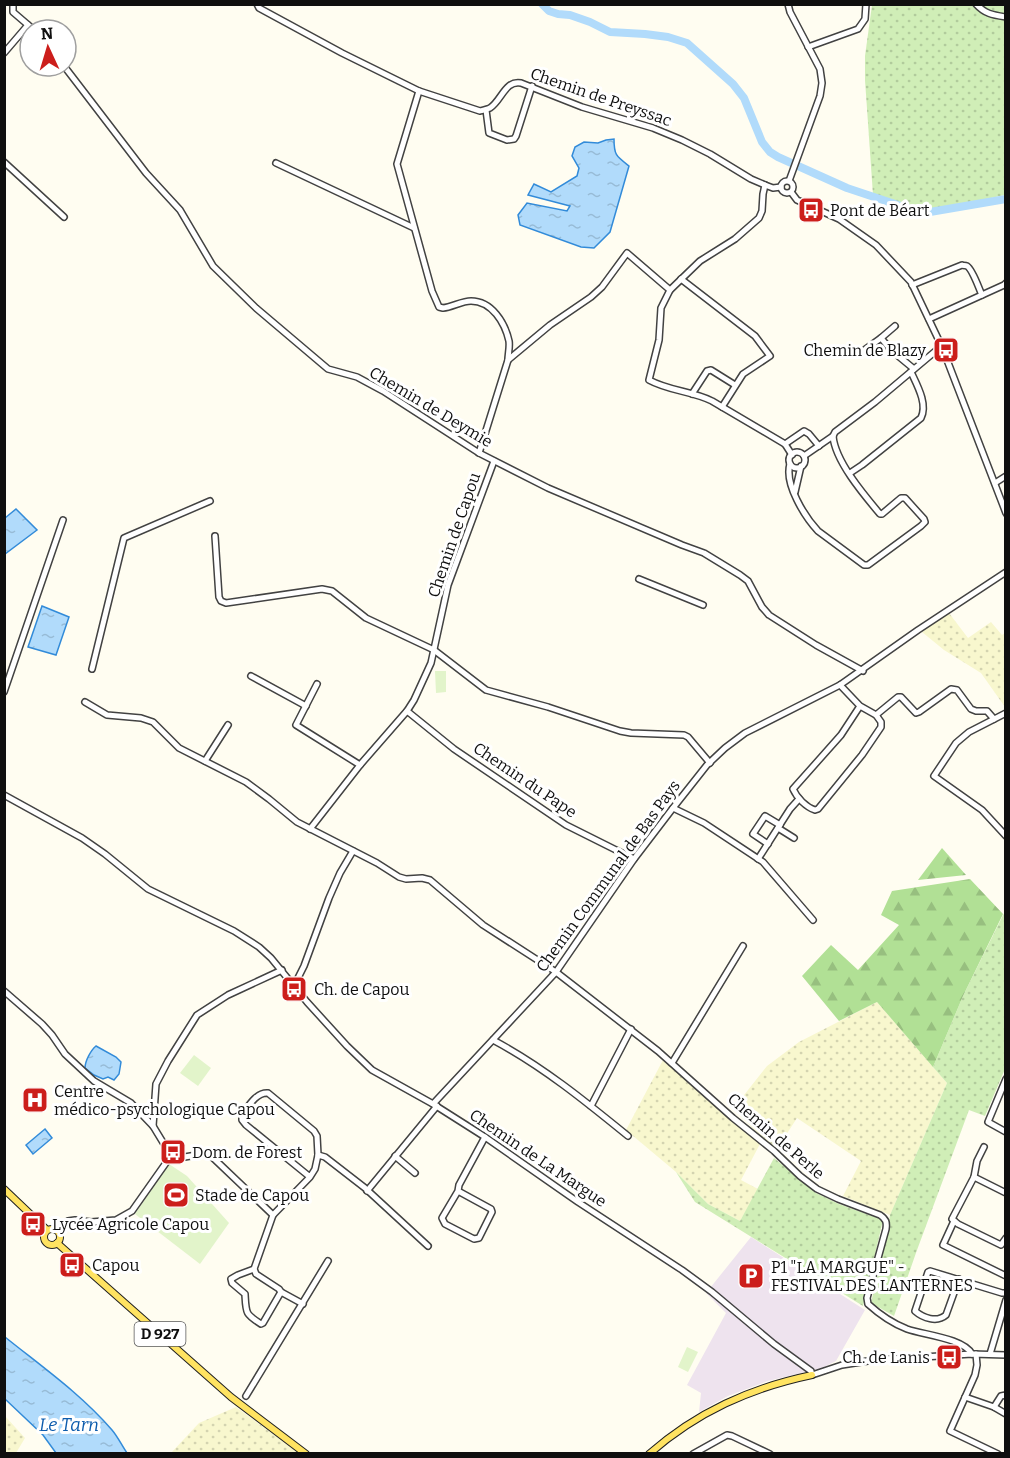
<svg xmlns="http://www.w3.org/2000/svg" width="1010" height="1458" font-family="Bitter,serif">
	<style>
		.industrial { fill: #eee3ee }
		.farmland { fill: url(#farmland-dots) }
		.grass { fill: url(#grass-dots) }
		.forest { fill: url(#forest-firs) }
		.pitch { fill: #e2f4ca }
		.water { fill: url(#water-ripples); stroke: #328bd9; stroke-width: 1.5 }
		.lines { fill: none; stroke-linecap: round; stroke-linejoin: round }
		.river { stroke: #b1dbfb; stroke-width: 8 }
		.minor-casing { stroke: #424242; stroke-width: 8 }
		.major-casing { stroke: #202020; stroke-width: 8 }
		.minor { stroke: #fff; stroke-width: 5 }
		.major { stroke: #ffe361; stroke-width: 6 }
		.labels { text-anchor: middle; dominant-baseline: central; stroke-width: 6; stroke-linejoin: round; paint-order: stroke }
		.shield { fill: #fff; stroke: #575757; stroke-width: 1.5 }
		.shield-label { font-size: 15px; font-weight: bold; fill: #0f0f0f }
		.street-label { font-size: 16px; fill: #0f0f0f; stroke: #fff }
		.poi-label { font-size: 16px; fill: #0f0f0f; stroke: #fff; text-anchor: start }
		.water-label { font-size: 18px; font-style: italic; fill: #0d5cad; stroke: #fff }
	</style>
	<defs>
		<pattern id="farmland-dots" width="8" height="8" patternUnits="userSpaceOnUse" patternTransform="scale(1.5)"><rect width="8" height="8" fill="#f8f7ce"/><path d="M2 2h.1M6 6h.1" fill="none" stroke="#d3d3b0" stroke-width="1.8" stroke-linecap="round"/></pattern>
		<pattern id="grass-dots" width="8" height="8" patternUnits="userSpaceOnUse" patternTransform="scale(1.5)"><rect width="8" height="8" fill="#d0eeb7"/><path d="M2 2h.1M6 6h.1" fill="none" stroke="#b1cb9c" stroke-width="1.8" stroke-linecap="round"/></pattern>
		<pattern id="forest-firs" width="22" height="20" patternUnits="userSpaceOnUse" patternTransform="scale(1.5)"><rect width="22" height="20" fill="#b1e095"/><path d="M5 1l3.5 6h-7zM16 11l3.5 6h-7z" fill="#97bf7f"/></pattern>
		<pattern id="water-ripples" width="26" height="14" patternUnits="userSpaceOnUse" patternTransform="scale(1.5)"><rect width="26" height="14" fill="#b1dbfb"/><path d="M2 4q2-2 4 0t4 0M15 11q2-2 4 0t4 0" fill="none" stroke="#97bbd6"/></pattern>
	</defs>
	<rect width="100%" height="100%" fill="#fffdf1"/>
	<!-- industrial -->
	<path class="industrial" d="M751 1237 865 1310 836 1361 822 1368 768 1381 728 1396 699 1412 701 1393 687 1385 726 1313 706 1293Z"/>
	<!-- farmland -->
	<g class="farmland">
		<path d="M949 613 968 638 991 622 1002 635 1005 633V707L981 673 944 650 922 632Z"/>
		<path d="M877 1002 947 1083 890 1215 843 1196 861 1161 797 1118 777 1149 763 1138 733 1109 767 1066 799 1042Z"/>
		<path d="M663 1060 761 1142 741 1180 758 1189 740 1221 708 1204 676 1172 626 1130Z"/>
		<path d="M236 1407 299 1453H171L199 1423Z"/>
		<path d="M5 1416 25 1438 16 1453H5Z"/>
	</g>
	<!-- grass -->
	<g class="grass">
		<path d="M872 5H1005V195L945 208 917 209 873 195 865 80V56Z"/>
		<path d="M1005 912V1069L985 1116 969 1110 917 1250 894 1316 871 1303 888 1228 890 1215 947 1083 933 1067 963 996 1003 915Z"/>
		<path d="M774 1158 816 1193 839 1204 883 1220 863 1306 695 1202 676 1172 708 1204 740 1221Z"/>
	</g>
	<!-- forest -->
	<g class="forest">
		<path d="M942 848 966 875 918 880Z"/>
		<path d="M970 879 1003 914 963 996 933 1067 877 1002 839 1021 802 976 831 945 858 970 899 925 881 915 892 891Z"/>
	</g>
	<!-- pitch -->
	<g class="pitch">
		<path d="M435 671H446V692L436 693Z"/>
		<path d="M194 1055 211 1068 198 1086 180 1073Z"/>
		<path d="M169 1164 187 1176 229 1223 200 1264 135 1214Z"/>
		<path d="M687 1347 698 1352 688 1372 678 1367Z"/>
	</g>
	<!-- water -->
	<g class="water">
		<path d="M614 139C614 155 616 156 629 166L610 232 594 248 581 247 520 225 518 215 527 203 567 211 570 206 528 195 534 184 551 192 577 176 579 168 572 156 575 147 584 142 598 143 606 140Z"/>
		<path d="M16 509 37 530 5 554V518Z"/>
		<path d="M42 606 69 617 56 655 28 647Z"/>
		<path d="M96 1046 116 1057 121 1062 119 1074 114 1080 108 1077 103 1079 94 1075 85 1068C85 1061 91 1050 96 1046Z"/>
		<path d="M45 1129 52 1138 33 1154 26 1145Z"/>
		<path d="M5 1337C41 1366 81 1394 112 1430 118 1437 122 1446 127 1453H56L43 1435 5 1399Z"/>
	</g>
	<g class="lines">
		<!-- river -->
		<path class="river" d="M542 4 549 11 558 14 570 15 590 22 610 32 645 34 668 37 687 43 733 84 744 98 762 142 770 152 778 157 847 188 910 209 930 212 1006 199"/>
		<!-- minor casing -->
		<g class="minor-casing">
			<g id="minor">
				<path d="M13 4V12L34 30"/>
				<path d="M257 4 259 8 342 53 419 91 480 111C483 110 488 109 490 108 502 100 505 80 521 83L582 107 653 128 682 140 710 154 751 179 765 185 773 188 781 187"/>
				<path d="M788 4 790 12 820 69 822 83 820 96 789 181"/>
				<path d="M976 4C985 14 993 15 1006 17"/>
				<path d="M808 47 858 29 865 19 866 4"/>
				<path d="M4 53 28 25"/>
				<path d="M64 66 146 173 180 210 213 266 256 308 328 369 357 377 383 391 479 453 548 488 682 545 704 553 740 575 748 581 762 607 769 615 816 645 863 671"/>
				<path d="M419 91 397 164 432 291 439 307 443 308C452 307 462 301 471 301 492 301 505 323 509 341 510 347 508 354 508 360"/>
				<path d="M486 110 489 133 507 140 514 139 516 136 532 86"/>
				<path d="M4 162 64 217"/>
				<path d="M276 163 414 228"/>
				<circle cx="787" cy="187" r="6"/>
				<path d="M791 192 797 200 839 219 876 245 911 282 942 347 1006 513"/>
				<path d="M681 279 755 336 770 356 743 374 722 407"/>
				<path d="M912 285 962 265C963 266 965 265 967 266 973 270 979 289 982 295"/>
				<path d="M670 290 661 308 659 340 649 380C669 391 692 391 712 401L785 444 792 455"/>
				<path d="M929 319 1004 285 1006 283"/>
				<path d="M881 338 895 326"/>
				<path d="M863 351 881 338 891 350 914 369"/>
				<path d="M692 394 707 371 711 370 735 385"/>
				<path d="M785 444 804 431 809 434 819 446"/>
				<circle cx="797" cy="460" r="8"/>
				<path d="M479 453 508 360 550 325 591 297 602 287 627 253 670 290 700 261 735 239 759 218 762 211 763 194 765 185"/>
				<path d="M804 456 833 436"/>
				<path d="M790 464C784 484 805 517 818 531L864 565H868L921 526 925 522 924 519 905 498H901L882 514H880C864 495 835 461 833 436L835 432 875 402 938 349 942 347"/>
				<path d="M850 473 862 465 921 418C928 404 917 385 911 372"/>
				<path d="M995 483 1006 476"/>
				<path d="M795 492 801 466"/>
				<path d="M215 536 219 597 221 601 226 603 322 589 332 591 366 618 434 650 486 690 548 707 620 731 631 733 684 735 688 737 710 763"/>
				<path d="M639 579 703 605"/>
				<path d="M92 669 124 538 210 501"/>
				<path d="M251 676 306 706"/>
				<path d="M317 684 296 725 360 765"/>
				<path d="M840 685 860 706 876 715 881 722V727L862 755 818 809 815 810C806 807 797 798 793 789L841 735 860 706"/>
				<path d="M4 692 63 520"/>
				<path d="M85 702 107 715 141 718 153 722 179 748 246 782 269 799 297 822 377 863 399 877 406 879 422 878 430 880 483 925 556 972 658 1051 733 1118 774 1151 800 1176 817 1189 838 1199 880 1215C886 1219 887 1222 886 1229L867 1298 868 1304C879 1314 894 1324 907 1329 924 1335 963 1338 972 1354"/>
				<path d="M407 711 454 749 566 825 634 859"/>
				<path d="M1006 713 969 732 956 743 934 776 982 810 1006 836"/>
				<path d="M876 715 898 697H901L916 713 919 712 951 689 957 690 971 709 976 711H987L994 719"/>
				<path d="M205 761 228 725"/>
				<path d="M4 795 82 838 105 854 148 889 234 931 259 947 271 958 307 1002 347 1046 372 1070 433 1104 485 1137 578 1202 682 1270 712 1292 774 1344 811 1371 812 1375 842 1365 874 1360 972 1354 1006 1355"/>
				<path d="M673 808 704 823 763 862 813 920"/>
				<path d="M778 828 794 838"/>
				<path d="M310 829 360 765 407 711 414 700 431 663 448 585 494 461"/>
				<path d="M768 844 753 834 765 816 780 825"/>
				<path d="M758 859 790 809 799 799"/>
				<path d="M294 986 304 966 329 898 340 873 353 851"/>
				<path d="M4 991 42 1024 52 1035 65 1054 94 1081 131 1103 153 1126"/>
				<path d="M493 1040C542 1066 585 1101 628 1136"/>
				<path d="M672 1063 743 946"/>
				<path d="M1006 1079 988 1122 1006 1132"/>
				<path d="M433 1104 556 972 634 859 673 808 707 765 725 748 745 733 840 685 918 630 1006 572"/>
				<path d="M591 1106 631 1029"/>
				<path d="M318 1155 325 1157 365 1188 428 1246"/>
				<path d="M395 1156 415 1173"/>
				<path d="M168 1157 173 1159 208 1153 273 1215 254 1269 256 1274 279 1289 281 1292 303 1304"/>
				<path d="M974 1177 977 1161 984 1147"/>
				<path d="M367 1191 437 1106"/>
				<path d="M458 1191 491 1209 492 1212 479 1238 474 1239 445 1224 442 1218 458 1191 459 1185 485 1137"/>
				<path d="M1006 1193 974 1177 952 1219 958 1224 1001 1245 1006 1238"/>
				<path d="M273 1215 310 1177 315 1169 318 1155 317 1136 314 1131 268 1093C256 1092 248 1107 242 1115V1120L246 1125 310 1177"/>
				<path d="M954 1221 943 1245 1006 1276"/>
				<path d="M56 1229 68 1221 75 1220 91 1222 116 1220 132 1211 168 1160 167 1149 153 1126 156 1084 168 1061 197 1015 228 995 282 970"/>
				<path d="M254 1269 238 1275 231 1279 232 1283 245 1294C246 1313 245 1314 261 1324L263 1323 281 1292"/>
				<path d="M959 1279 946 1315C937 1323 923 1318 915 1311L928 1272 930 1271 1002 1293H1006"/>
				<path d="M976 1354 977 1365 975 1375 950 1431 998 1454"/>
				<path d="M990 1354 1006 1300"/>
				<path d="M246 1396 328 1261"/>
				<path d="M965 1397 994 1407 1006 1414"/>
				<path d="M994 1407 1001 1396 1006 1395"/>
				<path d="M693 1454 727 1435 732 1436 770 1454"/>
			</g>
		</g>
		<!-- major casing -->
		<g class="major-casing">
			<g id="major">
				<path d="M4 1189 47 1230"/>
				<circle cx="52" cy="1237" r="8"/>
				<path d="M57 1243 231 1397 306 1454"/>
				<path d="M649 1454C697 1412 750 1388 812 1375"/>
			</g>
		</g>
		<!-- minor -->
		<use href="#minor" class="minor"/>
		<!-- major -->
		<use href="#major" class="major"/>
	</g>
	<!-- icons -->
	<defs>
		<g id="bus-square" transform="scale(1.35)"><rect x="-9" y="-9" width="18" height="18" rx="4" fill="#cc1e1b" stroke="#fff"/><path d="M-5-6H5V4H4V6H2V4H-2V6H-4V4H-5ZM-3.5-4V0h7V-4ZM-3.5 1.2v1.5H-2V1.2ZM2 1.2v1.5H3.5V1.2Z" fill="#fff"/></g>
		<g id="hospital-square" transform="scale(1.35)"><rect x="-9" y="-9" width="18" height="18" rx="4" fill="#cc1e1b" stroke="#fff"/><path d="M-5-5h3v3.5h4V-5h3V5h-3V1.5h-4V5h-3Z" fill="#fff"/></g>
		<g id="stadium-square" transform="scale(1.35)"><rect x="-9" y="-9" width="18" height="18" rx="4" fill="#cc1e1b" stroke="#fff"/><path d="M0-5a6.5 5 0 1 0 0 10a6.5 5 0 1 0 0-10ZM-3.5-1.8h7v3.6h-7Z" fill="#fff"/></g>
		<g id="parking-square" transform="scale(1.35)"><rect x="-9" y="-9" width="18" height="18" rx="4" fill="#cc1e1b" stroke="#fff"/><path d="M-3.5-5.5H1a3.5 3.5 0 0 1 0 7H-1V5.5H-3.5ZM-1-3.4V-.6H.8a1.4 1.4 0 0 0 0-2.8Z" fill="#fff"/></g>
	</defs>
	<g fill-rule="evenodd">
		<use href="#bus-square" x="811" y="210"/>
		<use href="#bus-square" x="946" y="350"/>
		<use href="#bus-square" x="294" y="989"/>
		<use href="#hospital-square" x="35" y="1100"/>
		<use href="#bus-square" x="173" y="1152"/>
		<use href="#stadium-square" x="176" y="1195"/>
		<use href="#bus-square" x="33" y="1224"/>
		<use href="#bus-square" x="72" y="1265"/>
		<use href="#parking-square" x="751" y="1276"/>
		<use href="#bus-square" x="949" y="1357"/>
	</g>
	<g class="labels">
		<!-- shield labels -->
		<rect class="shield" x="134.5" y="1322" width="51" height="24" rx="4.5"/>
		<g class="shield-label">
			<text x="160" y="1334">D 927</text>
		</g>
		<!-- street labels -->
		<g class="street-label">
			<text transform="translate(601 97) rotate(19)">Chemin de Preyssac</text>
			<text transform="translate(431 407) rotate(31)">Chemin de Deymie</text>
			<text transform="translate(454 535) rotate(-71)">Chemin de Capou</text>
			<text transform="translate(525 780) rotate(34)">Chemin du Pape</text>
			<text transform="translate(608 876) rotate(-54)">Chemin Communal de Bas Pays</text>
			<text transform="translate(776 1136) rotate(41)">Chemin de Perle</text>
			<text transform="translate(538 1158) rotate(34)">Chemin de La Margue</text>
		</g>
		<!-- poi labels -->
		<g class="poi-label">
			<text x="830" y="210">Pont de Béart</text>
			<text x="926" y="350" text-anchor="end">Chemin de Blazy</text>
			<text x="314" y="989">Ch. de Capou</text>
			<text x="54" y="1091">Centre<tspan x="54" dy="18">médico-psychologique Capou</tspan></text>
			<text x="192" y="1152">Dom. de Forest</text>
			<text x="195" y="1195">Stade de Capou</text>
			<text x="52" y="1224">Lycée Agricole Capou</text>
			<text x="92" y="1265">Capou</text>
			<text x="771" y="1267">P1 "LA MARGUE" -<tspan x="771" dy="18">FESTIVAL DES LANTERNES</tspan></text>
			<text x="930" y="1357" text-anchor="end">Ch. de Lanis</text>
		</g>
		<!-- water labels -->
		<g class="water-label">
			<text x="69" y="1425">Le Tarn</text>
		</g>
	</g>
	<!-- border -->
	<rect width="1010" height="1458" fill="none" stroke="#0f0f0f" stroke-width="12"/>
	<!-- north arrow -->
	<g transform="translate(48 48) rotate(356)"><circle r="28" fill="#ffffff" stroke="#9f9f9f" stroke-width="1.5"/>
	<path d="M0-4.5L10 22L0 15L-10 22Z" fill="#cc1e1b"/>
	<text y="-9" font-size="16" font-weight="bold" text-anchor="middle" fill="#0f0f0f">N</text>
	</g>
</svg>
